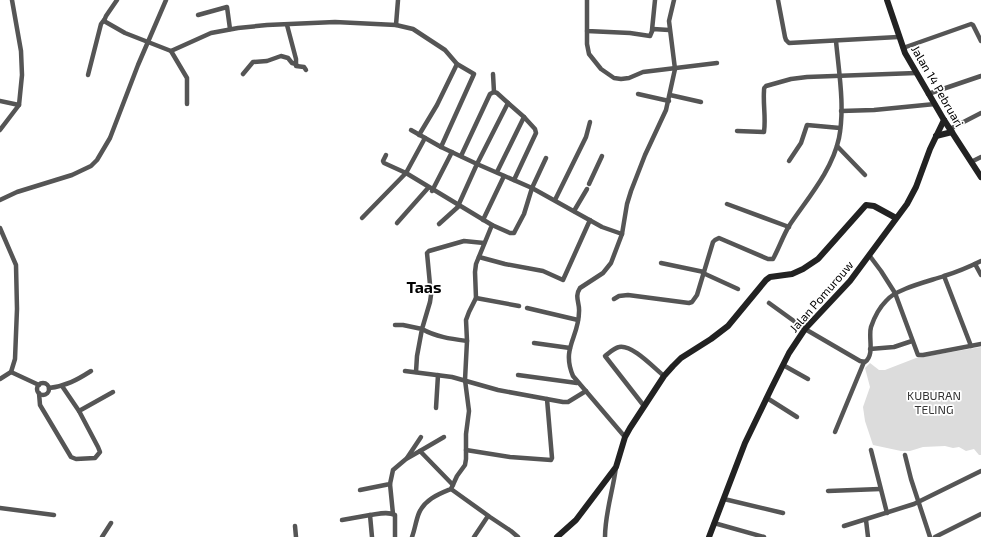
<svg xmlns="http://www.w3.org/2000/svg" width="981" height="537" font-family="'Exo 2',sans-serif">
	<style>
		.green { fill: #dcdcdc }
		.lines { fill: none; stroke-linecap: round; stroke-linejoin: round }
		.street { stroke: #555; stroke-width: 4.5 }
		.secondary { stroke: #222; stroke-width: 6 }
		.labels { text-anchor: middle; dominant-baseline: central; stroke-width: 3.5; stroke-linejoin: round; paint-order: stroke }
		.street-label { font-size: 12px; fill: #000; stroke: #fff }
		.park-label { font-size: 12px; fill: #333; stroke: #fff }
		.district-label { font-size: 16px; font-weight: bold; fill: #000; stroke: #fff }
	</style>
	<rect width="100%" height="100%" fill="#fff"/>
	<!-- green -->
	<path class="green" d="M981 347V455H979L974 449 966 451 959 447 953 448 945 446 923 447 910 451H901L873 445 865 421 863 407 870 387 865 368 870 363 879 370H885L916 358Z"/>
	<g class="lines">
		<!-- street -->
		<g class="street">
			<path d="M117 0 106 16 104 21 125 33 171 51 211 33 238 28 267 25 335 22 396 25 413 29 445 50 457 64 474 74 441 147 477 164 458 206"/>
			<path d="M587 0V31L630 33 650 36 653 29 669 30"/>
			<path d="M778 0 785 37 786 40 789 43 898 37"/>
			<path d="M198 15 227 7 230 29"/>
			<path d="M287 25 296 59V66L304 67 306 70"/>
			<path d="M396 25 398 0"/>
			<path d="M652 30 655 0"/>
			<path d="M587 31V44L589 54 601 69 614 78 621 79 629 78 643 72 717 63"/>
			<path d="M903 48 971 24 973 25 981 41"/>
			<path d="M171 51 187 78V104"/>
			<path d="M243 74 253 62 267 61 281 56 288 58 292 63 296 64"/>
			<path d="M493 74 494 92"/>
			<path d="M88 75 101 24 104 20"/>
			<path d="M638 94 669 101"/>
			<path d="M928 94 981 76"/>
			<path d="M670 95 701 102"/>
			<path d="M0 101 19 105"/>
			<path d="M841 111 874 110 935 104"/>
			<path d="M524 117 508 103 477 164 532 188 602 227 622 234"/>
			<path d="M950 129 981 113"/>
			<path d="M0 130 19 105 22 75 21 51 12 0"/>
			<path d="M411 130 441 147"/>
			<path d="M737 131 764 132C766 118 763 105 764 91 764 88 764 88 766 86L791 79 807 77 916 73"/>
			<path d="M419 135 437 105 457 64"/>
			<path d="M425 138 406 173 492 225 476 264 475 272 476 298 469 312 466 320 467 341 465 380 469 411 466 434V459L465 465 457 476 451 489 490 517 511 531 518 537"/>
			<path d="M837 146 865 175"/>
			<path d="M461 156 490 94 494 92 497 93 508 103"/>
			<path d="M789 161 801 143 807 125 840 128"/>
			<path d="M971 162 981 157"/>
			<path d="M497 172 524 117 535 129 536 133 514 180"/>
			<path d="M589 184 602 156"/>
			<path d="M432 191 452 152"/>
			<path d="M0 200 17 192 72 175 91 166 97 160 110 138 138 65 166 0"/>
			<path d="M555 200 586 137 590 122"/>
			<path d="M727 204 789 227"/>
			<path d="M574 211 587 189"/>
			<path d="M362 218 406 173 384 163 383 161 386 155"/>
			<path d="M483 220 504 176"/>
			<path d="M397 223 428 188"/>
			<path d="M439 224 459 206"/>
			<path d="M492 225 510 233H514L515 231 524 214 532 188 546 158"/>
			<path d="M0 228 16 265 17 309 15 359 11 372 0 379"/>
			<path d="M869 255 881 271 895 293 918 355H923L981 344"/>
			<path d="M479 257 505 264 543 271 563 280 590 220"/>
			<path d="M661 263 704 272"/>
			<path d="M975 264 981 275"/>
			<path d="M703 273 738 289"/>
			<path d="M944 276 971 346"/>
			<path d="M476 298 519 306"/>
			<path d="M614 299 619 296 628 295 689 303 692 302 697 295 713 242 715 240 719 238 768 259H773C779 248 783 236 789 226 807 199 832 171 839 138 845 107 839 73 836 41"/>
			<path d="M769 303 805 329 860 361 865 362C875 355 868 337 871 327 874 318 879 308 886 301 895 289 930 281 944 276 957 272 969 267 981 261"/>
			<path d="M527 308 578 320"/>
			<path d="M395 325H403L422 329 417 356 416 372"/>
			<path d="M467 341C452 339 436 337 422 329L430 302 431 295 427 253 429 251 464 241 484 243"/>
			<path d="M534 343 570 348"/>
			<path d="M870 349 894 347 912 341"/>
			<path d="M783 365 808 379"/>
			<path d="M405 371 452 377 498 390 563 402H568L586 391"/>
			<path d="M11 372 39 385"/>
			<path d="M518 375 577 383"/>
			<circle cx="43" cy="389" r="6"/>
			<path d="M49 388C66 386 77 380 91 371"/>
			<path d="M39 393 40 405 71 457 76 459 95 458 100 452 98 447 79 411 62 386"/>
			<path d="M767 398 797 417"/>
			<path d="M644 406 605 356C609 353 614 348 619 347 632 344 654 368 664 376"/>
			<path d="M436 408 438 375"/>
			<path d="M79 411 113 392"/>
			<path d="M835 432 864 362"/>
			<path d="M625 437 573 376C561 348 579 337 579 312 580 303 574 297 580 288L603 273 611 263 622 234 627 204 631 191 645 155 666 110 675 69 669 21 674 0"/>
			<path d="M466 450 510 457 551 460 552 458 547 399"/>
			<path d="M871 450 887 513"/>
			<path d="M420 451 444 437"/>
			<path d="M905 455 911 479 930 537"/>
			<path d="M407 458 421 437"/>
			<path d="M390 484 393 514"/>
			<path d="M360 490 390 484 393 470 406 459 420 451 453 485"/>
			<path d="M828 491 880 489"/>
			<path d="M724 499 783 513"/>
			<path d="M0 508 54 515"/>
			<path d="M342 520 370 515"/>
			<path d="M866 520 868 537"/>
			<path d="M714 523 764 537"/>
			<path d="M295 526 296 537"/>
			<path d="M844 526 914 504 981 471"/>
			<path d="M102 537 111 523"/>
			<path d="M372 537 370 515C378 514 388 511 395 515V537"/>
			<path d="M412 537C415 529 416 520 419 513 425 499 439 494 451 489"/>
			<path d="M474 537 488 516"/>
			<path d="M605 537C605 513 613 491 616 467"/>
			<path d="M935 537 981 514"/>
		</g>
		<!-- secondary -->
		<g class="secondary">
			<path d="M887 0 905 53 944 120 981 177"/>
			<path d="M936 136 952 132"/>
			<path d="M557 537 576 520 616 467 625 437 630 428 664 376 673 366 681 358 711 339 728 326 766 280 770 277 792 274 803 269 818 259 866 205 874 206 896 218"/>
			<path d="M709 537 745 443 772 387 789 353 805 329 850 281 907 204 916 187 930 149 944 120"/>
		</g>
	</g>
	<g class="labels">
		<!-- street labels -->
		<g class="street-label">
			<text transform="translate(938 86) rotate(60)">Jalan 14 Pebruari</text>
			<text transform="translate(821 296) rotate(-49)">Jalan Pomurouw</text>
		</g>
		<!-- park labels -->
		<g class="park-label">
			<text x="934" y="395">KUBURAN<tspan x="934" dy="14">TELING</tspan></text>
		</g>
		<!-- district labels -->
		<g class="district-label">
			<text x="424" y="286">Taas</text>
		</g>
	</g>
</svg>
